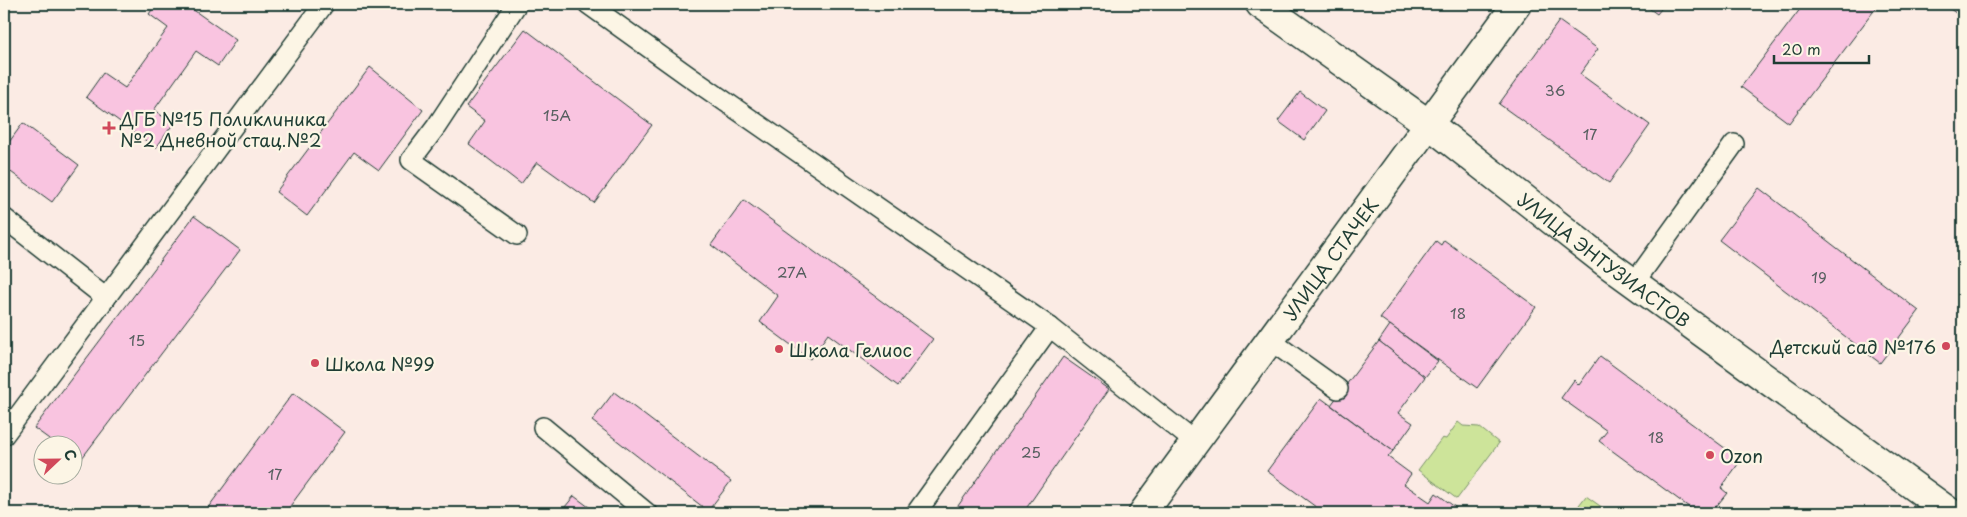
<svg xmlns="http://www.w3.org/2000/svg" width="1967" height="517" font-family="'Playpen Sans',sans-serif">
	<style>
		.green { fill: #cde49a; stroke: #769067 }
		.building { fill: #f9c4e0; stroke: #1f3d34 }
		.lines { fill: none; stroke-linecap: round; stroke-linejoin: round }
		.lane-casing { stroke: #1f3d34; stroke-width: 22 }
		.street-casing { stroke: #1f3d34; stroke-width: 31 }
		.secondary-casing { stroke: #1f3d34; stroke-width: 31 }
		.lane { stroke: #fcf5e5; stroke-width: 19 }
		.street { stroke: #fcf5e5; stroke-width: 28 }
		.secondary { stroke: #fcf5e5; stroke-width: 28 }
		.poi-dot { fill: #d1495b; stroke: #fcf5e5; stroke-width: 2 }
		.labels { text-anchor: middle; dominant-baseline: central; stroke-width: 4.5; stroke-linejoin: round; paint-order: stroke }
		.number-label { font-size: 15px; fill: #565f5f }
		.poi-label { font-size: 18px; fill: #1f3d34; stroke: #fcf5e5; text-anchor: start }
		.street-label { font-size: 18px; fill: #1f3d34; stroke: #fcf5e5 }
	</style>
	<rect width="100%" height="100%" fill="#fbebe4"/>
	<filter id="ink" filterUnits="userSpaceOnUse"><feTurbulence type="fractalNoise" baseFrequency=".02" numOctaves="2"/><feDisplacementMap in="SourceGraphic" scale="10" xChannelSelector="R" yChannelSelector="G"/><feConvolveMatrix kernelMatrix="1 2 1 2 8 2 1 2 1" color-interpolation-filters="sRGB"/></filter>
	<g filter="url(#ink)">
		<!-- green -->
		<g class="green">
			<path d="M1458 422 1463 426 1479 427 1499 443 1457 499 1418 470 1442 438 1446 439Z"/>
			<path d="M1586 496 1610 513H1573Z"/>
		</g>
		<!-- building -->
		<g class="building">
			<path d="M156 4H185L236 40 218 66 196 51 154 110 173 124 156 148 86 97 103 73 125 88 168 28 149 14Z"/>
			<path d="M1643 4H1665L1657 14Z"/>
			<path d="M1804 4H1879L1789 123 1741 87Z"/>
			<path d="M1943 4H1963V18Z"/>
			<path d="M1559 21 1598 49 1580 74 1650 125 1609 183 1499 104Z"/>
			<path d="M525 29 652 125 594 203 537 162 521 184 469 144 485 121 466 107Z"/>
			<path d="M370 67 423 110 379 170 354 152 307 216 276 192Z"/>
			<path d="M1300 92 1325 111 1304 140 1278 121Z"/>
			<path d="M23 123 79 165 52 202 4 167V149Z"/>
			<path d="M1759 188 1919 311 1880 363 1719 240Z"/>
			<path d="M744 200 933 339 898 386 828 334 810 359 760 322 778 296 711 245Z"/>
			<path d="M194 216 240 250 79 462 72 457V444H56L34 428Z"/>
			<path d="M1444 240 1536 307 1477 388 1380 318 1436 241 1441 245Z"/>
			<path d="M1390 325 1438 361 1425 377 1379 341Z"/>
			<path d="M1379 341 1425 377 1398 413 1413 423 1393 451 1331 405Z"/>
			<path d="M1600 356 1741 460 1721 488 1727 493 1711 513H1697L1599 441 1607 431 1561 398 1574 380 1579 385Z"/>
			<path d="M1063 357 1109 389 1023 513H953Z"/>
			<path d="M1963 363V377L1957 372Z"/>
			<path d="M614 392 731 481 708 511 592 421Z"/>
			<path d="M293 393 345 432 285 513H204Z"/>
			<path d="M1321 398 1393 451 1388 457 1411 474 1404 484 1430 502 1436 493 1463 513H1324L1267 471Z"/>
			<path d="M574 496 597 513H560Z"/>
		</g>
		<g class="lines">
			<!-- lane casing -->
			<g class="lane-casing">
				<g id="lane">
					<path d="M588 4 687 75 1050 327 1196 443"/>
					<path d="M4 218 106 298"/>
					<path d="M517 235 411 160 436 127 517 4"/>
					<path d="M1634 283 1734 144"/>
					<path d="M1271 341 1338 389"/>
					<path d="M543 427 647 513"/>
					<path d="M4 435 324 4"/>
					<path d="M916 513 1050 327"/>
				</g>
			</g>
			<!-- street casing -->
			<g class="street-casing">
				<g id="street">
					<path id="s1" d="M1143 513 1517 4"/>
				</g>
			</g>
			<!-- secondary casing -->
			<g class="secondary-casing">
				<g id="secondary">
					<path id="s2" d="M1260 4 1430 125 1605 262 1951 513"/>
				</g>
			</g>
			<!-- lane -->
			<use href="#lane" class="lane"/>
			<!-- street -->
			<use href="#street" class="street"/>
			<!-- secondary -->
			<use href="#secondary" class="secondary"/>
		</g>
	</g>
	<!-- markers -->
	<g class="poi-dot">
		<path d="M106.5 120.5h5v5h5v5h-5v5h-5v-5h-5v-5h5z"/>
		<circle cx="1946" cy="346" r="5"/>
		<circle cx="779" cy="349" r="5"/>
		<circle cx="315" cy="363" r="5"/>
		<circle cx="1710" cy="455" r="5"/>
	</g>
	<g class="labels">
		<!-- number labels -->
		<g class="number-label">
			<text x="1555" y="89">36</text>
			<text x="557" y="114">15А</text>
			<text x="1590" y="133">17</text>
			<text x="792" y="271">27А</text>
			<text x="1819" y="276">19</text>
			<text x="1458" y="312">18</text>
			<text x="137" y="339">15</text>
			<text x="1656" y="436">18</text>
			<text x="1031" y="451">25</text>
			<text x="275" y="473">17</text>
		</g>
		<!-- poi labels -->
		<g class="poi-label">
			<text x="120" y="118">ДГБ №15 Поликлиника<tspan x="120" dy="21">№2 Дневной стац.№2</tspan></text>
			<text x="1936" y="346" text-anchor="end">Детский сад №176</text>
			<text x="789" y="349">Школа Гелиос</text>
			<text x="325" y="363">Школа №99</text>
			<text x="1720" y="455">Ozon</text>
		</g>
		<!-- street labels -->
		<g class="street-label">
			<text stroke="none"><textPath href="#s1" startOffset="316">УЛИЦА СТАЧЕК</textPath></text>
			<text stroke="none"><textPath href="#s2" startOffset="429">УЛИЦА ЭНТУЗИАСТОВ</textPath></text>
		</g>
	</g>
	<!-- margin -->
	<rect width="1967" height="517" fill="none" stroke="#fcf5e5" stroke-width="20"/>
	<rect x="10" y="10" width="1947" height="497" fill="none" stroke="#1f3d34" stroke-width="2" filter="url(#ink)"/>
	<!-- north arrow -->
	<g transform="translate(58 460) rotate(68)"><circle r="24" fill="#fcf5e5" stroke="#a4ab9e"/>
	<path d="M0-4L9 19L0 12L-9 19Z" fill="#d1495b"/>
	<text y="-8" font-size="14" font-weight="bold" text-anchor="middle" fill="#1f3d34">С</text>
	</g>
	<!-- scale -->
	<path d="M1774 55v8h95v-8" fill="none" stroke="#1f3d34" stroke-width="2.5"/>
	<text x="1782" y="55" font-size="15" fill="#1f3d34" stroke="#fcf5e5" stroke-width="4" paint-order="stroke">20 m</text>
</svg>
